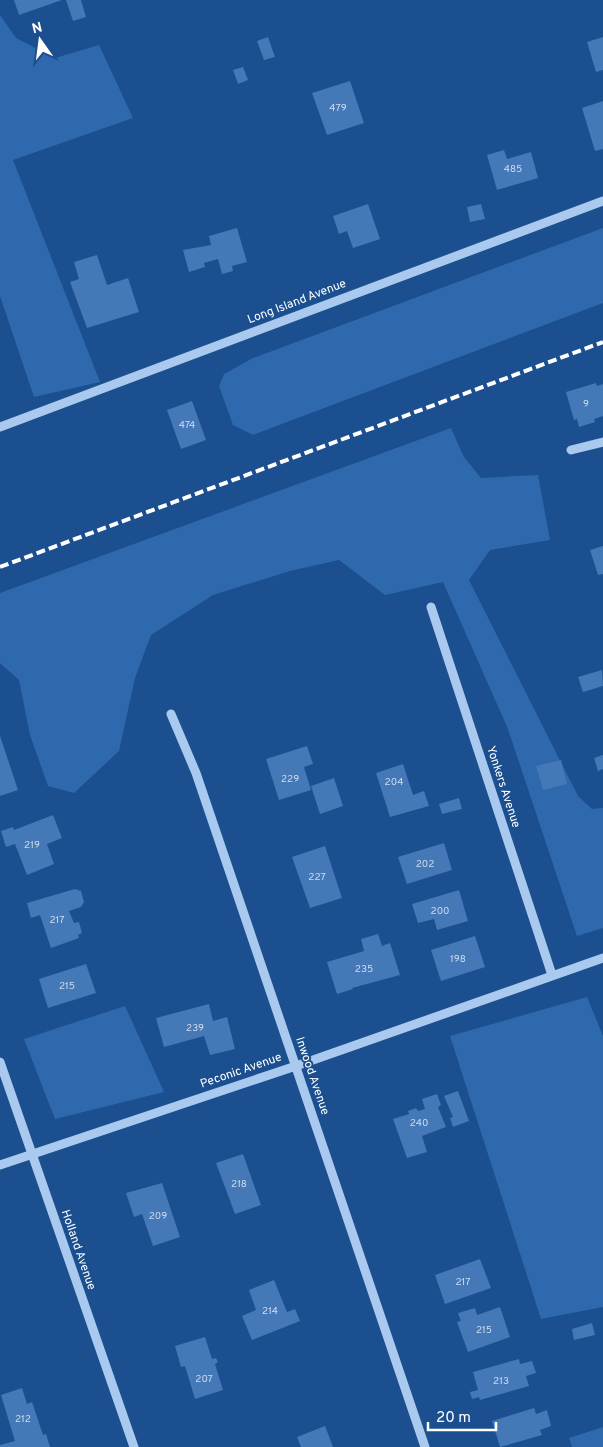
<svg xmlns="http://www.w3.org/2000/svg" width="603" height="1447" font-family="Overpass,sans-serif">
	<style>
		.green { fill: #2e69ad }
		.building { fill: #4478b7 }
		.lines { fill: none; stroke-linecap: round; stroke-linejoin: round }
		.minor { stroke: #a9c9ee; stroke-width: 9 }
		.rail { stroke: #fff; stroke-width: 4; stroke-dasharray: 9 4; stroke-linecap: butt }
		.labels { text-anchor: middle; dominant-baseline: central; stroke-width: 4; stroke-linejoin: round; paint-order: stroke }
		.number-label { font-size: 10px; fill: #d0dded }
		.street-label { font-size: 12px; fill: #fff; stroke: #1b4f8f }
	</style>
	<rect width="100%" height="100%" fill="#1b4f8f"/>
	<!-- green -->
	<g class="green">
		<path d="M0 15 16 38 55 58 99 45 133 118 13 160 100 382 34 397 0 296Z"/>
		<path d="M603 228V303L253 435 233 425 219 386 224 374 253 358Z"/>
		<path d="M451 428 464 457 481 478 538 475 550 540 490 550 469 580 578 796 592 809 603 808V928L577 936 508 729 443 582 385 595 339 560 290 571 213 595 151 635 135 678 119 751 74 793 48 786 30 735 19 680 0 663V593Z"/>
		<path d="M587 997 603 1036V1307L541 1319 450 1036Z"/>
		<path d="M125 1006 164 1092 55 1119 24 1039Z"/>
		<path d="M603 1427V1447H572L569 1438Z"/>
	</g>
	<!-- building -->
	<g class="building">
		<path d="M14 0H62L19 15Z"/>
		<path d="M66 0H81L86 17 73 21Z"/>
		<path d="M268 37 275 57 264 60 257 41Z"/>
		<path d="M603 37V70L596 72 587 42Z"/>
		<path d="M243 67 248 80 238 84 233 70Z"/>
		<path d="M350 81 364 123 327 135 312 93Z"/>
		<path d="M603 101V149L595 151 582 108Z"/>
		<path d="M504 150 507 159 531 152 538 178 497 190 487 155Z"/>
		<path d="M368 204 380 239 353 248 347 231 339 234 333 216Z"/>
		<path d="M481 204 485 219 470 222 467 207Z"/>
		<path d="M237 228 247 262 232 266 233 271 222 274 218 259 204 263 205 267 189 272 183 250 211 245 209 236Z"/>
		<path d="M97 255 107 285 128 278 139 312 87 328 70 282 79 279 74 262Z"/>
		<path d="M596 383 597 386 603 384V416L594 419 595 422 579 427 577 419 574 420 566 392Z"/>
		<path d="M192 401 206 440 181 449 167 410Z"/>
		<path d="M603 546V574L598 575 590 550Z"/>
		<path d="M602 670 603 686 583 692 578 677Z"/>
		<path d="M0 736 18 790 0 796Z"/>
		<path d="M307 746 313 764 304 767 311 790 279 800 266 759Z"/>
		<path d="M603 755V769L598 771 594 758Z"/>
		<path d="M561 760 567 784 543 790 536 766Z"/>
		<path d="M403 764 413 795 424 791 429 806 390 817 376 773Z"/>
		<path d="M334 778 343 806 320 814 311 786Z"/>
		<path d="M459 798 462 809 442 814 439 804Z"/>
		<path d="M53 815 62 838 47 844 54 864 27 875 15 844 6 847 1 831 13 827 14 830Z"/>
		<path d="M444 843 452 870 407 884 398 857Z"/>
		<path d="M325 846 342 898 310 908 292 857Z"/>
		<path d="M75 889 81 891 84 902 81 907 69 911 74 923 79 922 82 933 78 935 79 938 51 948 40 915 31 918 27 903Z"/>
		<path d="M459 890 468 921 437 930 434 919 418 923 412 904Z"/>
		<path d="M378 934 382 946 390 943 400 975 352 988 353 989 337 994 327 962 364 951 361 939Z"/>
		<path d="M475 936 485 967 441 981 431 950Z"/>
		<path d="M86 964 96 993 48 1008 39 979Z"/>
		<path d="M209 1004 213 1021 227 1017 235 1049 210 1055 204 1036 164 1047 156 1018Z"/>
		<path d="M458 1091 469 1121 453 1127 450 1118 453 1117 444 1096Z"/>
		<path d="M437 1094 441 1105 438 1107 446 1127 422 1136 427 1152 407 1158 393 1119 409 1114 408 1111 416 1108 418 1111 425 1109 422 1099Z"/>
		<path d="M243 1154 261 1205 235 1214 216 1163Z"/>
		<path d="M162 1183 180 1237 153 1246 142 1214 134 1217 126 1193Z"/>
		<path d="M480 1259 491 1288 445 1304 435 1275Z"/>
		<path d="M274 1280 287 1312 295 1309 300 1321 252 1340 242 1316 256 1310 249 1290Z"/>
		<path d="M500 1307 510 1337 468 1352 457 1322 461 1321 458 1313 475 1308 477 1315Z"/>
		<path d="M592 1323 595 1335 574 1340 572 1329Z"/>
		<path d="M205 1337 212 1359 216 1358 218 1362 215 1364 223 1390 195 1399 185 1366 181 1367 175 1346Z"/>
		<path d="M519 1359 520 1364 532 1361 536 1373 526 1376 529 1386 480 1400 479 1397 472 1399 470 1392 478 1390 473 1372Z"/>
		<path d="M22 1388 27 1404 32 1402 43 1435 46 1434 50 1447H0V1445L15 1441 1 1395Z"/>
		<path d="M534 1408 536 1414 547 1410 551 1426 540 1430 542 1435 500 1447 492 1421Z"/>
		<path d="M325 1426 333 1447H301L297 1437Z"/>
	</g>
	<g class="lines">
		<!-- minor -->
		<g class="minor">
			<path d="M0 427 603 201"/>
			<path d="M571 450 603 442"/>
			<path d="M431 607 552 975"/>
			<path d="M171 714 196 773 425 1447"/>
			<path d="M0 1062 134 1447"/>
			<path d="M0 1165 296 1066 603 958"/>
		</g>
		<!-- rail -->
		<path class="rail" d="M0 567 603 342"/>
	</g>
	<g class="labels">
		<!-- number labels -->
		<g class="number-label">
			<text x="338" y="108">479</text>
			<text x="513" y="169">485</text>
			<text x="586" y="404">9</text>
			<text x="187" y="425">474</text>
			<text x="290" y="779">229</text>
			<text x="394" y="782">204</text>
			<text x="32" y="845">219</text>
			<text x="425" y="864">202</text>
			<text x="317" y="877">227</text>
			<text x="440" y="911">200</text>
			<text x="57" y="920">217</text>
			<text x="458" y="959">198</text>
			<text x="364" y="969">235</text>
			<text x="67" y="986">215</text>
			<text x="195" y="1028">239</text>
			<text x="419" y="1123">240</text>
			<text x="239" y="1184">218</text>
			<text x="158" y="1216">209</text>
			<text x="463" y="1282">217</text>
			<text x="270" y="1311">214</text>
			<text x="484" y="1330">215</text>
			<text x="204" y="1379">207</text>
			<text x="501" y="1381">213</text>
			<text x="23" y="1419">212</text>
		</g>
		<!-- street labels -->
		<g class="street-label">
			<text transform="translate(297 302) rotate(-21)">Long Island Avenue</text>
			<text transform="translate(503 787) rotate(72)">Yonkers Avenue</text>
			<text transform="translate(241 1071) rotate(-19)">Peconic Avenue</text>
			<text transform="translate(312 1076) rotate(71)">Inwood Avenue</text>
			<text transform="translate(78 1250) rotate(71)">Holland Avenue</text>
		</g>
	</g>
	<!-- north arrow -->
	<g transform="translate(40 40) rotate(346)" stroke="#1b4f8f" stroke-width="4" paint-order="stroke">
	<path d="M0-4L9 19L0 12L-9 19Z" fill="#ffffff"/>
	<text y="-8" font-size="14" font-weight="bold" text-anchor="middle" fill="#ffffff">N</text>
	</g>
	<!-- scale -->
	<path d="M428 1422v8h68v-8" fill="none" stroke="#ffffff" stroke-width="2.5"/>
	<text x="436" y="1422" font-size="15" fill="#ffffff" stroke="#1b4f8f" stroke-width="4" paint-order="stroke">20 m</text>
</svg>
